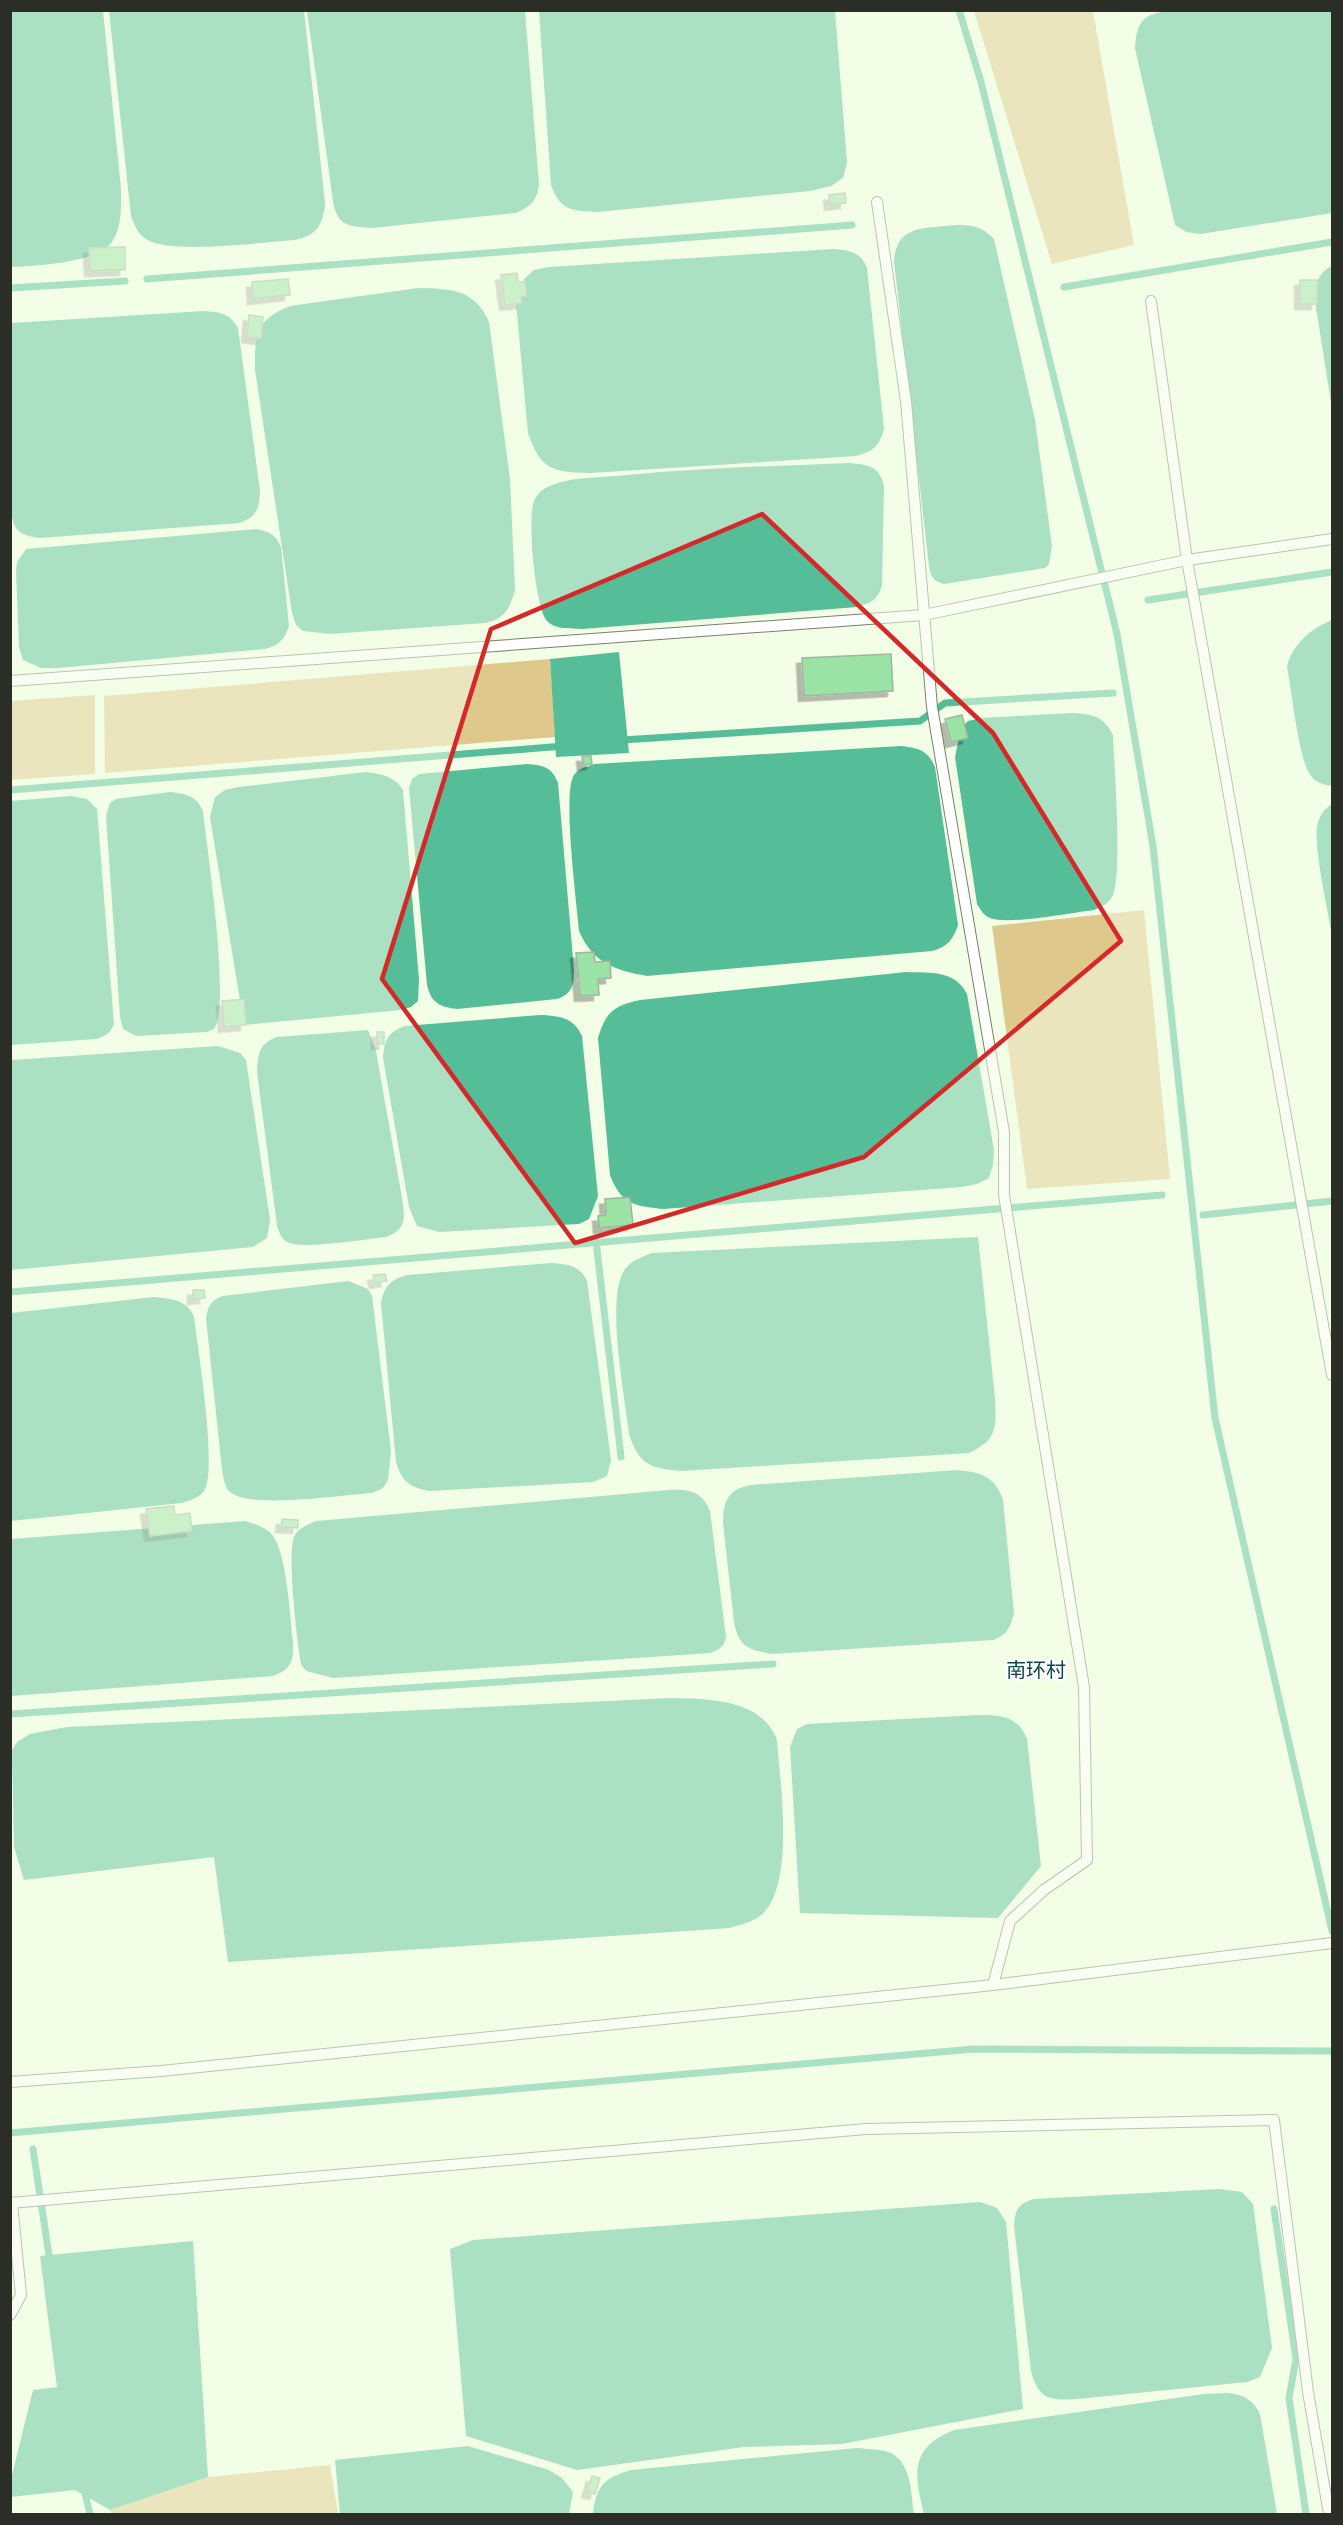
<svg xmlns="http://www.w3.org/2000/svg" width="1343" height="2525" font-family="Quicksand,'Noto Sans SC',sans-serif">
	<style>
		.green { fill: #dfc88b }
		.water { fill: #55be98 }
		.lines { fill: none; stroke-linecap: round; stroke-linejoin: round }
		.stream { stroke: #55be98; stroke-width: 7 }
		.building { fill: #9be3a4; stroke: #a1b4a3; stroke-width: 1.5; filter: url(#shadow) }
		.service-casing { stroke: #77806d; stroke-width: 12 }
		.service { stroke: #fff; stroke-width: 10 }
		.marked { fill: none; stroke: #d62828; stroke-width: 4.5; stroke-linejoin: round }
		.labels { text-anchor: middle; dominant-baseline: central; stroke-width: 4.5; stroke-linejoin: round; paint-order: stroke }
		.quarter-label { font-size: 20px; fill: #114456; stroke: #fff }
	</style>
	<defs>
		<filter id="shadow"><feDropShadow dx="-5.5" dy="5.5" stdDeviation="0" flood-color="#0004"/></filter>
	</defs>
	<rect width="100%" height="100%" fill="#f3fee7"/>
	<!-- green -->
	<g class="green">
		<path d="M974 11H1093L1134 245 1052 264Z"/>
		<path d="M550 659 555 737 105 773 104 696Z"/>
		<path d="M95 695V774L11 780V701Z"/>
		<path d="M1144 910 1170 1179 1027 1189 992 926Z"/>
		<path d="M330 2465 338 2514H112L110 2510 208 2477Z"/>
	</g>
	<!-- water -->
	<g class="water">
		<path d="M10 11H103L121 189C121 207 122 227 112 242 98 263 34 266 11 267Z"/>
		<path d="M109 11H304L325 203C323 225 317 235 295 240 263 242 170 255 146 239 137 233 135 226 131 216Z"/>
		<path d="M307 11H525L539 184C537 201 531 206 516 213L371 228C348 226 337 226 333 201Z"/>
		<path d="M539 11H835L847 163 843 178 831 186 810 191 598 212C573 211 560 211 551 185Z"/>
		<path d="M1167 11H1332V213L1201 234 1186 232 1175 225 1135 48C1136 24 1142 14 1167 11Z"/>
		<path d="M957 225C973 225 983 227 994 239L1035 420 1052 546 1049 564 1045 568 944 584C933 581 931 577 929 566L894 262C896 223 926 229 957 225Z"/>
		<path d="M833 249C849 250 861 252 867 268L884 429C879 447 873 451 856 456L591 473C553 472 541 471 528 433L516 303 524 279 534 270 549 267Z"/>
		<path d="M1332 266V409L1315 301C1315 285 1317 273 1332 266Z"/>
		<path d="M418 288C450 289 474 288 489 322L510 479 515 590C510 608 505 619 485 623L330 634 303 631 296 625 292 613 255 370C255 335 255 320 290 306Z"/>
		<path d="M204 311C219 312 230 313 238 328L260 491C259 509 257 517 239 523L40 538C15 535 13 528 10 504L11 323Z"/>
		<path d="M849 463C868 465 879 465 884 486L882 585C878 600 871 603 857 607L582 629C570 628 556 630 547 621 535 608 527 518 534 501 537 494 543 488 550 486 573 476 602 478 626 475 701 468 775 466 849 463Z"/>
		<path d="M257 529C270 532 276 535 281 547L289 626C284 640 279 645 265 649L58 668H41L23 660 19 647 16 571 17 562 26 549Z"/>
		<path d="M1332 620V786C1323 785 1314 782 1309 773 1298 754 1292 692 1287 667 1292 644 1312 628 1332 620Z"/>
		<path d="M619 652 629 753 556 757 550 659Z"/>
		<path d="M1073 713C1092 714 1104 716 1113 735 1114 764 1123 877 1112 897 1108 904 1101 907 1094 910 1070 913 1010 925 990 918 983 915 981 910 977 904L955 757 961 728 968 721 981 718Z"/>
		<path d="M901 746C918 748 928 750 935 767L958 925C953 940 947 947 932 951L647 976C614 970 593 963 579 931 577 905 562 792 574 775 578 768 587 767 594 764Z"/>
		<path d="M527 764C543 765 552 767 558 783L574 970C574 985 572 994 557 999L457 1009C440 1007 431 1003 427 985L409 788 412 779 419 774Z"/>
		<path d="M366 772C382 774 394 776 403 790L419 980 418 1001 411 1007 401 1010 244 1025 210 817 215 797 225 790 238 787Z"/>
		<path d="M170 792C186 794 196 795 203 811 207 849 231 1004 214 1029L207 1032 136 1036 123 1029 120 1017 106 816 110 803 116 799Z"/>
		<path d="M71 796 87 799 97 809 114 1024C110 1034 105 1036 96 1039L11 1045V801Z"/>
		<path d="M1332 804V937C1328 909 1314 852 1317 826 1319 816 1324 809 1332 804Z"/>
		<path d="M906 972C931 973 955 970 967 994L994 1150 993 1165 989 1178 977 1184 962 1187 663 1209C634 1206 621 1204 610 1175L598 1038C606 1012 613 1006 640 1000Z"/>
		<path d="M540 1015C560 1016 573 1017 582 1036L598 1196 589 1219 579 1224 439 1232 417 1226 409 1207 383 1058C384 1040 388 1032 405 1026Z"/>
		<path d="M368 1030 376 1051 402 1198C405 1218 407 1229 386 1237 366 1239 303 1250 287 1242 281 1238 279 1232 277 1226L257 1072C258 1054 259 1043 277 1037Z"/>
		<path d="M218 1046 240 1053 246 1060 270 1220 267 1238 253 1247 11 1270V1060Z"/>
		<path d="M978 1237 995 1398C996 1427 998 1440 969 1453L681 1471C650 1468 639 1465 629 1434 625 1398 605 1297 625 1269 632 1260 642 1257 652 1253Z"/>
		<path d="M551 1263C566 1264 580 1265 587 1281L611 1460 607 1476 593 1482 429 1491C409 1487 402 1482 396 1462L381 1303C384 1286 391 1279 408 1275Z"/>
		<path d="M348 1281 368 1289 372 1296 391 1451 388 1480 383 1488 372 1493C342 1495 256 1508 233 1494 224 1489 224 1479 222 1470L206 1318C208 1306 211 1300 223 1296Z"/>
		<path d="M154 1297C171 1299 187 1299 194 1317 198 1348 217 1468 205 1489 201 1498 190 1500 182 1503L11 1521V1313Z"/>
		<path d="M957 1470C980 1472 995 1476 1003 1500L1014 1613C1010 1628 1007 1635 993 1640L771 1654C747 1649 739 1647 734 1622L723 1523C723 1501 728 1489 751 1485Z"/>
		<path d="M669 1490C688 1489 702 1491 710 1511L726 1637C724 1647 720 1649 711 1653L333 1678 306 1671 301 1664C297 1642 287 1554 294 1537 298 1528 307 1525 316 1521Z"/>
		<path d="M245 1521C255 1524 266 1527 273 1536 287 1555 290 1617 293 1642 294 1661 291 1670 273 1676L11 1696V1539Z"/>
		<path d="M672 1698C709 1699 762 1699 777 1740 780 1781 796 1889 760 1916 753 1922 738 1925 730 1928L228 1962 214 1857 24 1880 14 1847 12 1750 17 1742 30 1734 67 1727Z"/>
		<path d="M980 1715C1001 1715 1019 1717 1027 1739L1041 1866 998 1918 800 1913 790 1747 797 1729 807 1724Z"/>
		<path d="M1219 2189 1242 2192 1253 2204 1272 2348 1260 2377 1247 2382 1077 2399C1050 2401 1038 2399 1031 2371L1014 2226C1015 2209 1018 2204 1034 2199Z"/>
		<path d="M980 2202 997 2208 1006 2222 1023 2409 842 2444 744 2447 577 2470 466 2436 450 2249 473 2240Z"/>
		<path d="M193 2241 208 2477 110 2510 75 2490 11 2497V2479L33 2390 57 2387 40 2256Z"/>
		<path d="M1228 2393C1244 2395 1252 2399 1260 2414L1277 2514H924C914 2474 909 2448 954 2430L1204 2394Z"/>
		<path d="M468 2446 549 2470 562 2478 573 2492 569 2514H340L335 2460Z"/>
		<path d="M857 2448C867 2449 882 2449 891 2453 912 2464 911 2495 914 2514H593C596 2486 604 2478 631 2470Z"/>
	</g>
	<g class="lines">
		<!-- stream -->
		<g class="stream">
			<path d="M959 10 981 82 1117 634 1153 846 1215 1418 1332 1931"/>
			<path d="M147 279 852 225"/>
			<path d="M1064 287 1332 242"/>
			<path d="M10 288 125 281"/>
			<path d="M1148 600 1332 572"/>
			<path d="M622 740 920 721 945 703 1113 693"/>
			<path d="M10 790 564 746"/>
			<path d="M1203 1215 1332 1201"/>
			<path d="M596 1241 621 1457"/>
			<path d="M10 1292 1162 1195"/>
			<path d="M10 1714 773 1664"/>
			<path d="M10 2133 974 2049 1332 2051"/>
			<path d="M33 2149 50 2262"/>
			<path d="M1274 2209 1296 2359 1289 2398 1306 2514"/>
			<path d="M84 2489 90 2514"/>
		</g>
	</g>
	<!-- building -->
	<g class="building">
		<path d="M845 193 846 203 830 205 829 195Z"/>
		<path d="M125 247V270L90 271 89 248Z"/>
		<path d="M517 273 518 282H525L527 296 521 297 522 303 505 305 501 275Z"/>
		<path d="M288 279 290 295 253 299 252 282Z"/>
		<rect x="1300" y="280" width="17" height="24"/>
		<path d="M249 315 263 317 261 339 247 337Z"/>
		<path d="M891 654 893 691 804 696 802 658Z"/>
		<path d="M962 715 968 738 951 742 945 719Z"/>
		<path d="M582 756H591L592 764 583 765Z"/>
		<path d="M594 952 595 962 610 961 611 978 598 979 599 995 580 996 576 953Z"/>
		<path d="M244 999 246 1025 224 1027 222 1001Z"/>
		<rect x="377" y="1032" width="7" height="12"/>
		<path d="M630 1197 633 1225 599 1228 598 1216 606 1215 605 1199Z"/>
		<path d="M385 1274 387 1281 375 1283 373 1275Z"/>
		<path d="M193 1290H204L205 1298 193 1299Z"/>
		<path d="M174 1506 175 1515 190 1513 192 1531 150 1536 146 1509Z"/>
		<path d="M282 1519 298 1520V1528L281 1527Z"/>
		<path d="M592 2476 600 2478 595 2494 587 2492Z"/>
	</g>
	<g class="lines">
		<!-- service casing -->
		<g class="service-casing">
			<g id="service">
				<path d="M877 202 906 401 932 707 1004 1132V1195L1084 1687 1087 1860 1044 1890 1010 1921 993 1985"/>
				<path d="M1151 301 1187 560 1332 1375"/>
				<path d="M10 681 924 615 1187 560 1332 539"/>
				<path d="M10 2082 161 2071 993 1985 1332 1943"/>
				<path d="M10 2203 866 2129 1274 2120 1308 2392 1329 2514"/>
				<path d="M10 2315 21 2295 12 2203"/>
			</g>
		</g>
		<!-- service -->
		<use href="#service" class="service"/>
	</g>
	<!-- marked area -->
	<path d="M0 0H1343V2525H0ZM762 514 993 733 1121 941 864 1157 575 1243 382 979 491 629Z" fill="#f3fee7" fill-opacity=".55" fill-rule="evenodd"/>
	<path class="marked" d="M762 514 993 733 1121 941 864 1157 575 1243 382 979 491 629Z"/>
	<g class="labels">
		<!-- quarter labels -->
		<g class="quarter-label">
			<text x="1036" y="1669">南环村</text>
		</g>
	</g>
	<!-- border -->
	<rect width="1343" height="2525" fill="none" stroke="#2a2e26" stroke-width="24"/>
</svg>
